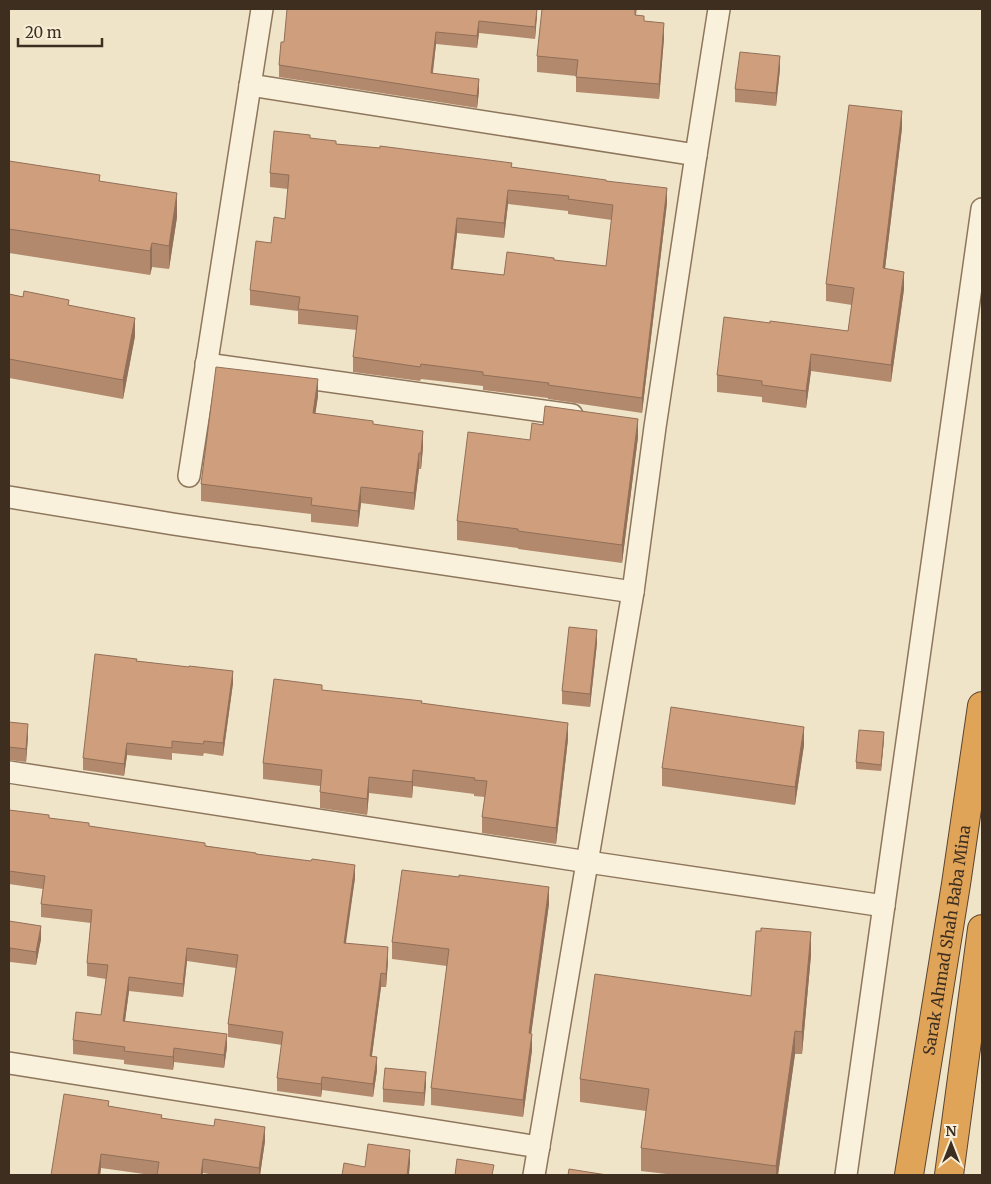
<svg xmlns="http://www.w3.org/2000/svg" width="991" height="1184" font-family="Merriweather,serif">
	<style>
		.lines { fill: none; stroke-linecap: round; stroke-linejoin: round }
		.street-casing { stroke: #8d765c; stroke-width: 24 }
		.highway-casing { stroke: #5b4430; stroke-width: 30 }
		.street { stroke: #faf1dc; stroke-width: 21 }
		.highway { stroke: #e0a458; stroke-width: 28 }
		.wall { fill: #b2896c; fill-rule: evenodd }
		.shaded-wall { fill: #916f58 }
		.building { fill: #cf9f7d; stroke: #916f58; fill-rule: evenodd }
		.labels { text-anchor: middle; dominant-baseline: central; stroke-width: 4.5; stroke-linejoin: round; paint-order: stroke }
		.street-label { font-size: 16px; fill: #3d2e20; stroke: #f7eed8 }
	</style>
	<rect width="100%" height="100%" fill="#f0e4c8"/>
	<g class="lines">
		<!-- street casing -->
		<g class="street-casing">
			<g id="street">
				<path d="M250 85 696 155"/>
				<path d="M206 364 572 415"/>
				<path d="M189 476 262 9"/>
				<path d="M9 497 173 524 633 592"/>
				<path d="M9 772 588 862 884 906"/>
				<path d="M9 1063 539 1147"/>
				<path d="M534 1175 633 592 655 427 696 155 719 9"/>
				<path d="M846 1175 982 209"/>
			</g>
		</g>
		<!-- highway casing -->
		<g class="highway-casing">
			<g id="highway">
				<path id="s1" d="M909 1175 956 884 982 706"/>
				<path d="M949 1175 982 929"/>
			</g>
		</g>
		<!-- street -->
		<use href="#street" class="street"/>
		<!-- highway -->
		<use href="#highway" class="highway"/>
	</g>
	<!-- wall -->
	<g class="wall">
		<path d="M537 9 535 39 479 33 477 48 436 44 433 73 479 91 477 108 279 77V65L284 42Z"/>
		<path d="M593 9H637L636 15 664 38 659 99 576 92V76L537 72V56Z"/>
		<path d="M780 69 776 106 735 102V89Z"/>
		<path d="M902 128 885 269 904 289 891 382 811 371 806 408 762 402V397L717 392V375L848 331 852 305 826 301V284Z"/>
		<path d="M310 138 336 144 512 167 606 181 667 203 642 413 548 399V398L483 390V386L421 379 420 381 353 372V357L357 330 298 324V311L250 305V290L271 243 285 219 288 189 270 187V173ZM508 204 568 211V214L612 220 606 266 504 275 453 270 457 233 504 238Z"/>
		<path d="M9 161 100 181 177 217 169 269 152 267 150 275 9 253Z"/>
		<path d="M9 294 69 306 135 336 123 399 9 378Z"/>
		<path d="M318 396 315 414 373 424 423 447 421 469H419L414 510 361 503 358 527 311 522V514L201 501V484Z"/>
		<path d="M638 437 622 563 518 549V548L457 540V521L530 440Z"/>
		<path d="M597 643 590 707 562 704V691Z"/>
		<path d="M137 661 233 683 223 756 204 753 203 756 172 753V760L127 755 124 776 83 770V758Z"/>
		<path d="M322 690 422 704 568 739 556 844 482 833V817L485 797 474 796V794L413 786 412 798 369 793 367 815 320 808V786L263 779V763Z"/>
		<path d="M9 722 28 737 26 762 9 760Z"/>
		<path d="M884 739 881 771 856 769V762Z"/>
		<path d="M804 745 795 805 662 786V768Z"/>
		<path d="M9 810 89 826 256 854 355 878 345 943 388 961 386 987H381L372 1056 377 1070 373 1097 322 1090 321 1097 277 1091V1078L282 1045 228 1037V1024L236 968 187 961 183 997 129 991 125 1021 227 1047 224 1068 174 1062 173 1070 124 1064V1060L73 1054V1040L101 1015 106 979 87 976V963L91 923 41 917V904L43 889 9 884Z"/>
		<path d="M549 904 531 1033 532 1050 523 1117 431 1105V1088L447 966 392 959V942Z"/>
		<path d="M9 921 41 939 36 965 10 962Z"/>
		<path d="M811 955 802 1054H795L778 1175H675L641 1171V1148L646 1111 580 1102V1079L751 996Z"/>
		<path d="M426 1085 424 1106 383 1102V1089Z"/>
		<path d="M109 1106 265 1141 260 1175H215L203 1173V1175H151L101 1168 100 1175H51Z"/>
	</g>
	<!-- shaded-wall -->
	<g class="shaded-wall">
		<path d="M537 9V17L535 39V27Z"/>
		<path d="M479 21V33L477 48V36Z"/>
		<path d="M664 23V38L659 99V84Z"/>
		<path d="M436 32V44L431 85V73Z"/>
		<path d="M780 56V69L776 106V93Z"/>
		<path d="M479 79V91L477 108V96Z"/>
		<path d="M902 111V128L883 285V268Z"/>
		<path d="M667 188V203L642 413V398Z"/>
		<path d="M508 190V204L504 238V223Z"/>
		<path d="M177 193V217L169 269V246Z"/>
		<path d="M457 218V233L451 284V269Z"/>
		<path d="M152 243V267L150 275V251Z"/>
		<path d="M904 272V289L891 382V365Z"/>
		<path d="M135 318V336L123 399V380Z"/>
		<path d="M811 354V371L806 408V391Z"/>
		<path d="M318 379V396L313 430V413Z"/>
		<path d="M638 419V437L622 563V545Z"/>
		<path d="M423 431V447L421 469V453Z"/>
		<path d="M419 453V469L414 510V493Z"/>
		<path d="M361 487V503L358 527V511Z"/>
		<path d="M597 630V643L590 707V694Z"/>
		<path d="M233 671V683L223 756V743Z"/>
		<path d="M568 723V739L556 844V828Z"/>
		<path d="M28 724V737L26 762V749Z"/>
		<path d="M804 727V745L795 805V787Z"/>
		<path d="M884 732V739L881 771V765Z"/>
		<path d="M127 743V755L124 776V764Z"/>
		<path d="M413 770V786L412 798V782Z"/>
		<path d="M369 777V793L367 815V799Z"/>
		<path d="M355 865V878L344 957V943Z"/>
		<path d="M549 887V904L529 1050V1033Z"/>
		<path d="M41 926V939L36 965V952Z"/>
		<path d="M811 932V955L802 1054V1032Z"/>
		<path d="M388 947V961L386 987V974Z"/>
		<path d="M10 948V962L9 973V960Z"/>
		<path d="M187 948V961L183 997V984Z"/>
		<path d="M381 973V987L370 1069V1056Z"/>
		<path d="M129 977V991L123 1035V1021Z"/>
		<path d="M795 1031V1054L778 1175H776V1166Z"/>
		<path d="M227 1034V1047L224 1068V1055Z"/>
		<path d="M532 1034V1050L523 1117V1100Z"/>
		<path d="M174 1048V1062L173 1070V1057Z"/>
		<path d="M377 1057V1070L373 1097V1084Z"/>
		<path d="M426 1072V1085L424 1106V1093Z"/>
		<path d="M322 1077V1090L321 1097V1084Z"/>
		<path d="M265 1127V1141L260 1175H259V1168Z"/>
		<path d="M410 1150V1164L409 1175H407Z"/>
		<path d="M101 1154V1168L100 1175H98Z"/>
		<path d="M203 1159V1175H201Z"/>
	</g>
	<!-- building -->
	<g class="building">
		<path d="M287 9H537L535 27 479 21 477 36 436 32 431 73 479 79 477 96 279 65 281 42H284Z"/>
		<path d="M542 9H635V15L644 16V21L664 23 659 84 576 77 578 60 537 56Z"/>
		<path d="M740 52 780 56 776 93 735 89Z"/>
		<path d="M849 105 902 111 883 268 904 272 891 365 811 354 806 391 762 385V381L717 375 724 317 770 323V321L848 331 854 288 826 284Z"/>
		<path d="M274 131 310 135V138L336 141V144L380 148V146L512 163 511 167 606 180V181L667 188 642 398 548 385 549 383 483 375V372L421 364 420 367 353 357 358 316 298 309 300 297 250 290 256 241 271 243 274 217 285 219 289 175 270 173ZM508 190 569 196 568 199 613 205 606 266 554 260V258L507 252 504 275 451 269 457 218 504 223Z"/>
		<path d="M9 161 100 175 99 181 177 193 169 246 152 243 150 251 9 229Z"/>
		<path d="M24 291 69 300 68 305 135 318 123 380 9 359V294L23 297Z"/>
		<path d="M216 367 318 379 313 413 373 421V424L423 431 421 453H419L414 493 361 487 358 511 311 505 312 498 201 484Z"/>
		<path d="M545 406 638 419 622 545 518 531V529L457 521 468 432 530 440 532 423 543 425Z"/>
		<path d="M569 627 597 630 590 694 562 691Z"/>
		<path d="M95 654 137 659 136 661 189 667V666L233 671 223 743 204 741 203 744 172 741V748L127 743 124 764 83 758Z"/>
		<path d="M274 679 322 685V690L422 701 421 703 568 723 556 828 482 817 487 781 474 780 475 778 413 770 412 782 369 777 367 799 320 792 322 770 263 763Z"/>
		<path d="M671 707 804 727 795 787 662 768Z"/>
		<path d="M9 722 28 724 26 749 9 747Z"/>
		<path d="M859 730 884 732 881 765 856 762Z"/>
		<path d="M9 810 49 815V818L89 823V826L205 843V846L256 853V854L311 861 312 859 355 865 344 943 388 947 386 974 381 973 370 1056 377 1057 373 1084 322 1077 321 1084 277 1078 283 1032 228 1024 238 955 187 948 183 984 129 977 123 1021 227 1034 224 1055 174 1048 173 1057 124 1051 125 1047 73 1040 76 1012 101 1015 108 965 87 963 92 910 41 904 45 876 9 871Z"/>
		<path d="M402 870 459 877V875L549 887 529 1033 532 1034 523 1100 431 1088 449 949 392 942Z"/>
		<path d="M9 921 41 926 36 952 10 948 9 960Z"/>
		<path d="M761 928 811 932 802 1032 795 1031 776 1166 641 1148 649 1089 580 1079 595 974 751 996 756 931H761Z"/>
		<path d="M385 1068 426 1072 424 1093 383 1089Z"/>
		<path d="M64 1094 109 1101 108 1106 162 1115 161 1118 214 1126 215 1119 265 1127 259 1168 203 1159 201 1175H157L159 1162 101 1154 98 1175H51Z"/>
		<path d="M368 1144 410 1150 407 1175H342L344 1163 365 1167Z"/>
		<path d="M457 1159 494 1165 492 1175H455Z"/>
		<path d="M569 1169 607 1175H568Z"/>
	</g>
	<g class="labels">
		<!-- street labels -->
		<g class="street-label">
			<text stroke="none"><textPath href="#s1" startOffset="238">Sarak Ahmad Shah Baba Mina</textPath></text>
		</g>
	</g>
	<!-- border -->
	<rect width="991" height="1184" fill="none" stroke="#3d2e20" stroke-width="20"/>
	<!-- north arrow -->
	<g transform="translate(951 1144)" stroke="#f7eed8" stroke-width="4" paint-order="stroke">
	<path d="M0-4L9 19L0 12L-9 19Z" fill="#3d2e20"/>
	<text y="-8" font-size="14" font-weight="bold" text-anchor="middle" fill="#3d2e20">N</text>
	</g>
	<!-- scale -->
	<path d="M18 38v8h84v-8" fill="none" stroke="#3d2e20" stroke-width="2.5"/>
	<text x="25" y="38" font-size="15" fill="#3d2e20" stroke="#f7eed8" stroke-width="4" paint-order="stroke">20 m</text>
</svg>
